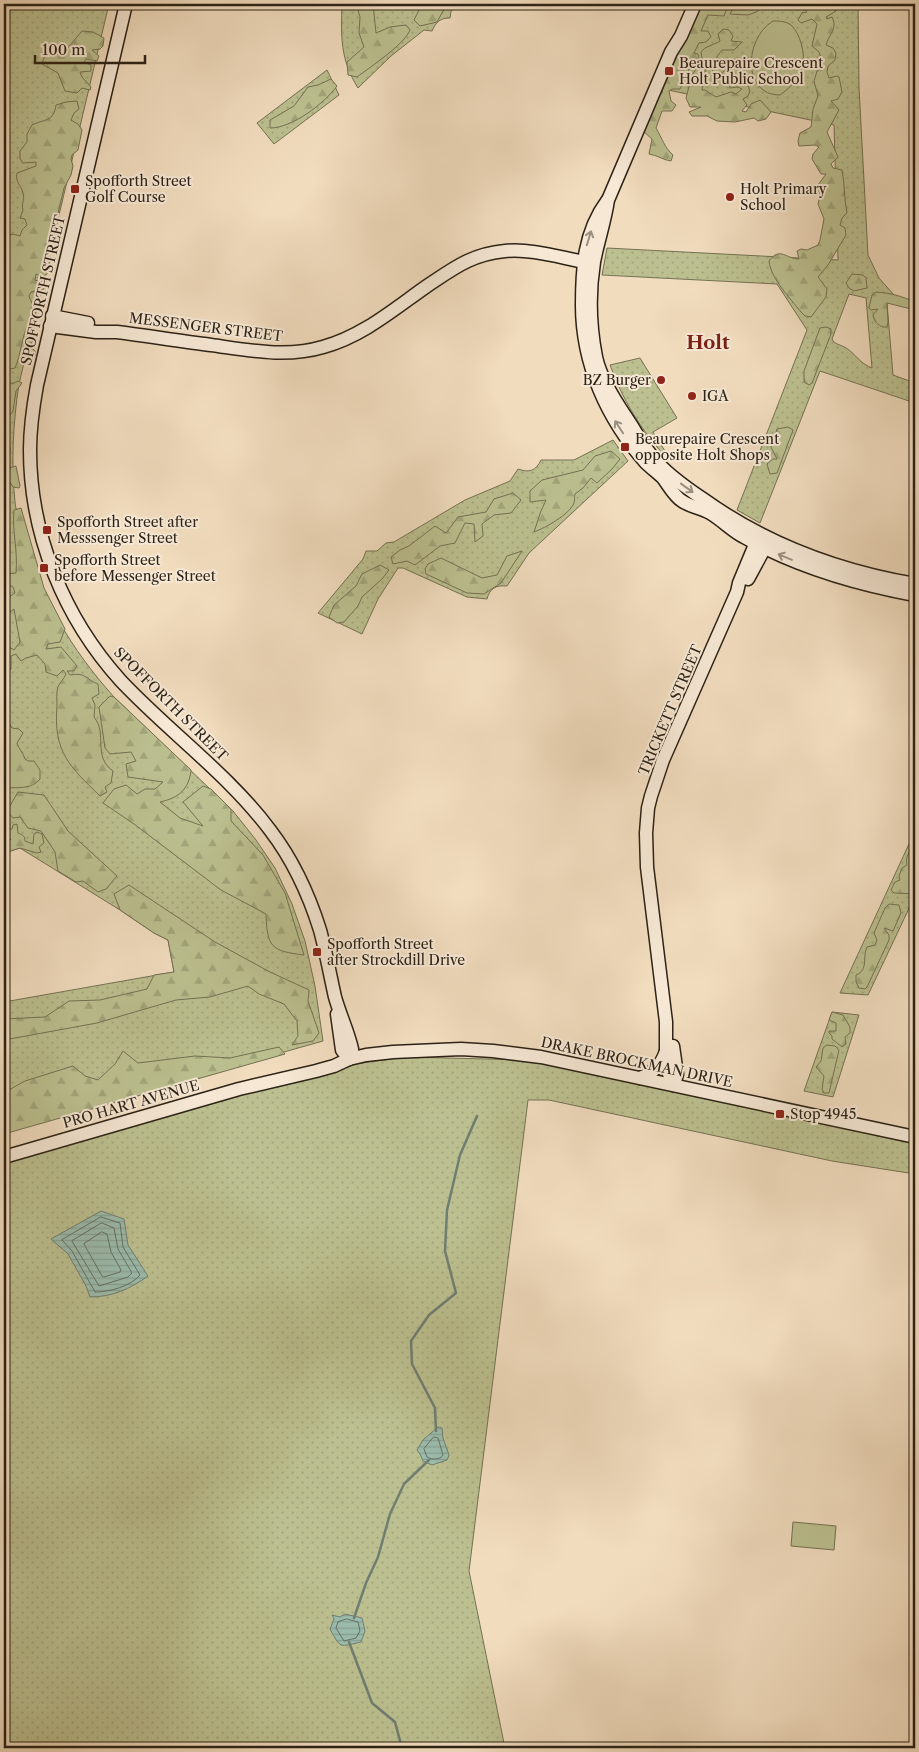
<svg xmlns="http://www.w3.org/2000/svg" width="919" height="1752" font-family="'Libre Caslon Text',serif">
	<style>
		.green { fill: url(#green-dots); stroke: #747153; fill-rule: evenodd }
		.forest { fill: url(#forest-firs); stroke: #747153 }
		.pitch { fill: #bcc090; stroke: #747153 }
		.water { fill: url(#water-rules); stroke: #6f7e71 }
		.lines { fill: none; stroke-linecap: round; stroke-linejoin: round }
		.shore { stroke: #646f62; stroke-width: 1 }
		.stream { stroke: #6f7e71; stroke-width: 2.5 }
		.secondary-casing { stroke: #2c2216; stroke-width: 15 }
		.secondary { stroke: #f6e8d5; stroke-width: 12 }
		.oneway { stroke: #9b8f7f }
		.poi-dot { fill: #8f2418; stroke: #f6e8d5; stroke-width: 2 }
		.labels { text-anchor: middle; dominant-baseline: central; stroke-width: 4; stroke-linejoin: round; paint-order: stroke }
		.poi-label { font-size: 14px; fill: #2c2216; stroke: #f6e8d5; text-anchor: start }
		.street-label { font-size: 14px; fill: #2c2216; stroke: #f6e8d5 }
		.district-label { font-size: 19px; font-weight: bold; fill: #7a1f14; stroke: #f6e8d5 }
	</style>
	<defs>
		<pattern id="green-dots" width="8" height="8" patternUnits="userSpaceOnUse" patternTransform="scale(1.25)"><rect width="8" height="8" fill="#bcc090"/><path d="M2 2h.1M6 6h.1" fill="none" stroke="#a2a57b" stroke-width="1.8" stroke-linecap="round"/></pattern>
		<pattern id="forest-firs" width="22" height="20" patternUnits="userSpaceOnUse" patternTransform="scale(1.25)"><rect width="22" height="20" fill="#bcc090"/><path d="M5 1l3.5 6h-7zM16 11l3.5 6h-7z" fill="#a2a57b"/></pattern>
		<pattern id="water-rules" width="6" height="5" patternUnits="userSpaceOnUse" patternTransform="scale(1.25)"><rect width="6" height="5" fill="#9bbcad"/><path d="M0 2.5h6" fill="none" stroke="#86a194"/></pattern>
	</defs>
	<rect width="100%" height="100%" fill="#f1dcbe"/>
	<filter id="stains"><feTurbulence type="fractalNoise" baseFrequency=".004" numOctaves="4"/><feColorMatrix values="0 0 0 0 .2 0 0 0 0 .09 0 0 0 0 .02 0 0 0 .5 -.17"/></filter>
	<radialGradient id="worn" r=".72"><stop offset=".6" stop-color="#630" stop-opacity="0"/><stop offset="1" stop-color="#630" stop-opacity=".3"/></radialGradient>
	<!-- green -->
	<g class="green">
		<path d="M4 4H109L19 384C13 423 11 463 15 502 16 513 21 525 24 535 42 599 70 648 114 697L233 811 256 840 275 868 292 904 305 941 315 986 323 1041 4 1131V1002L174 972 168 940 154 933 120 910 20 848 4 853Z"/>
		<path d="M342 4H462L451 11 450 18C440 18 436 22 432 31L424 30 391 56 358 88C340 59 341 37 342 4Z"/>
		<path d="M708 4H858L859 88 868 255 879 278 894 295 887 303 893 375 915 383V403L820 371 760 523 737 510 807 330 777 284 602 275 607 248 838 260 834 125 668 90ZM849 294 866 298 872 368C859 363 856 354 846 348 840 344 835 345 832 339Z"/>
		<path d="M327 70 339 95 274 144 257 123Z"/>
		<path d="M640 358 677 418 653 432 665 451 662 453C638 425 623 400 610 365Z"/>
		<path d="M613 440 628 461 529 553 507 586C496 585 490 588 487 599L467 597 403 568H398L378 599 362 634 318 613 363 559 366 551H377L386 543 394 542 465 500 510 481 518 469C529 473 536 471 541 460H574Z"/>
		<path d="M915 831V900H913L868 995 840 993Z"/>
		<path d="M832 1012 859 1015 833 1097 804 1091Z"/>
		<path d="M407 1057 526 1060 915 1137V1174L832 1161 549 1100H528L469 1571 505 1748H9L4 1682V1157C136 1119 270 1072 407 1057Z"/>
	</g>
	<!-- forest -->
	<g class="forest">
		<path d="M356 4H373L376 33 390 27 406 25 410 30C404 45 370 67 357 77L348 75 347 62 364 47 359 33 360 17Z"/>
		<path d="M428 4H447L437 22 420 26 414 20 420 8Z"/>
		<path d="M703 4H723L727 8 724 16 708 15 701 31H708L711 37 706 42 699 43 694 53 698 54 700 62 702 58 701 52C705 46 714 45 720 41L718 34 723 29 729 30 733 36 731 41 742 42 734 50H722L716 58C723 61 725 62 726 70L717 76 713 73 711 63H707L702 90H705L716 97 731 92 736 94 742 89 738 87 730 88 729 84C737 81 740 80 747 83L750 91 748 96 743 99 747 105 742 111 746 112 751 104 760 100 771 112 766 119 758 121 754 118 735 122 717 121 707 116H692L689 112 701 107H690L686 98 692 75 696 69 695 67 689 69 680 89H672L669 91 671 101 676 105 672 111H662L656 128C662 138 664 147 673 155L671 161C663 160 657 155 649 154L652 139 643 131 657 97 662 93 665 74 671 77 673 69V60L695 16Z"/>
		<path d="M748 4H787L784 7 771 6 763 7 756 12 748 15 730 14 732 10Z"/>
		<path d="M791 4H831L836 11 826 17 827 19 832 17C838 29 829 34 826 45L833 48 836 53 835 60 828 66 827 72 829 78 837 76 839 77 842 92 838 99 831 101 839 110 827 132 838 157 831 164 833 168 842 170C845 185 844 199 847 213L842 218 840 225 845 228 846 235 828 265 818 277 827 289 826 297 811 317 805 316 801 312C790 298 771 279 769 261 780 246 786 259 799 259L797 251 801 249 807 250 818 245 820 240 824 219 818 204 820 196 818 185 826 174H821L812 159 813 154 819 147 815 145 799 146 798 141 800 133 811 127 813 109 818 96 814 81 821 58 819 52 812 46 817 24 812 19 801 23 798 20 802 13 807 12 804 9 796 10Z"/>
		<path d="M82 31 93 32 104 38 103 46 100 49 92 50 99 56 97 61 86 59 84 62 91 65V71L80 72 82 77 91 87 90 90 82 88 77 93 65 91 58 73 42 64 45 55 59 54 67 49Z"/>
		<path d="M331 79 337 86C324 104 292 128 270 128V120L294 106 308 87 318 85Z"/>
		<path d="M77 101 79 109 74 113 71 120 78 124 82 130 78 150 72 155 71 159 73 166 71 175 64 188 55 226C58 232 57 236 55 242L52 243 48 257 50 260 48 273 43 277 36 274 35 280 42 282 44 289 31 292 29 296C30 300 33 304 34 308 36 320 28 327 38 337L31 343V347L35 351V356L27 359 23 357 30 332 27 327C21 340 21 355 15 368L4 370V293L7 283 4 278V237L13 234 20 236 22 230 27 225 25 219 20 218 23 210C21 204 25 199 23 193 21 185 15 182 17 173L36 166V162L23 163 20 159V151L27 142V134L32 125C44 119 54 122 56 105L66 102Z"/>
		<path d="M852 274 863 275 866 278 867 288 854 291 849 288 846 283Z"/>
		<path d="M876 292C891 293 901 296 915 302V310L887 303 888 322 887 327H883C878 325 874 322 873 315L878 309 871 310 869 308 872 295Z"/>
		<path d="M826 327 831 329V334L812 383 809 385 804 382V371L820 328Z"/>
		<path d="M4 378 12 384 18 381 22 383 16 391 13 411 7 419 8 423 4 427Z"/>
		<path d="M788 427 793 430 777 473 770 474 767 464 773 459H777L771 447 777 429Z"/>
		<path d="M8 433V438L5 442 9 444 10 449 4 465 6 469 16 466 20 486 19 488 13 487 9 481 8 491 9 503 4 506V434Z"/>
		<path d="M611 451 620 459 612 469 597 483 591 478 583 488 575 494C574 497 575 500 574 503 570 514 545 528 534 532L541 511 546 500 530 502V491L542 480 583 470 595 456Z"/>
		<path d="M513 493 521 500 511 513 494 515 482 524 483 536 475 542 474 524 465 523 455 543 440 546 415 565 407 561 393 564 391 557 400 550 409 546 435 526 446 533 458 517 486 512 494 499Z"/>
		<path d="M21 508 44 588 65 629 60 642 48 644 46 649 61 647 77 666 74 671H67L70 675C86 672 85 679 98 684L99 694 92 698 95 705 94 717C108 734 92 756 113 771L111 783 105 787 107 792 100 796C70 767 53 752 57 706 57 700 56 692 58 687 60 682 64 679 66 674L63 670 57 676 46 672 45 664 37 655 26 658 21 661 16 654 11 656V669L4 673V644L14 650 20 642 14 609 10 612 6 621H4V595L9 597 15 593 13 587 6 583 4 576 6 574 16 573C18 550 12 532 14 510Z"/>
		<path d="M4 521 10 553 4 557Z"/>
		<path d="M522 551 501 583 484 594 467 593 426 574 425 569 428 564 441 558 482 578 497 575 507 556Z"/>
		<path d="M380 565 389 570 382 579 362 597 358 606 344 622 337 623 329 617 334 605 356 586 362 574Z"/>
		<path d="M110 696 114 697 191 770C189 790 178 798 160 802L180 818 203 826 183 802 203 786 211 789 231 809V821L263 855 285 893 304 955C271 951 267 947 266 914L221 890 134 824 103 803 114 789 126 785 137 794 145 789H155L163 782 128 777 126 764 136 761 131 752 110 754 105 748 99 707Z"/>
		<path d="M4 719H6L12 728 19 729 23 733 17 743C19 750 23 752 25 759L28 761H34L40 770V779C31 790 17 787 4 788V734L7 727 4 729Z"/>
		<path d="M18 792 44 795 68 831 117 876 106 889 98 892 83 881 76 882 58 871 55 852 41 831 28 828 20 817 13 818 7 811Z"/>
		<path d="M17 824 18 833C23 835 25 836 25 841L33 844 34 834 37 832 42 834 44 843 39 847 41 852 37 853 20 848 4 853V839L11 840 8 836H4V830L12 829 13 825Z"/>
		<path d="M915 845V894L894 893 891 890 895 882 900 880 899 876 902 868 907 865C905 855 910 852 915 845Z"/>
		<path d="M129 885 215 942 270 972 309 990 308 1001 319 1033 313 1041 292 1045 298 1036 297 1021 284 1004 259 994 248 986 210 997 176 1000 97 1023 4 1040V1019L45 1017 69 1001 100 1000 147 989 154 975 174 972 168 940 154 933 120 910 114 894Z"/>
		<path d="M889 904 899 905 901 913 893 931 884 928 889 935V940L867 987 865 989 859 988 856 982V975C869 970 862 957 867 947L875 945 877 940 874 933 885 908Z"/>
		<path d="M832 1012 843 1015 850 1027V1033L845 1037 846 1044 842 1047 832 1039V1036L829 1033V1031H836V1023L829 1020Z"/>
		<path d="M827 1045 835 1046 839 1050 829 1093H824L822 1089 824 1076 816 1067 821 1061 823 1048Z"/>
		<path d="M279 1047 285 1054 4 1134V1079L7 1091 25 1081 73 1066 85 1076 98 1080 115 1064 123 1051 138 1063 195 1056 230 1058Z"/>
	</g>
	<!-- pitch -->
	<g class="pitch">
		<path d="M773 21C779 21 787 21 792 26 800 34 805 53 803 64 801 77 791 87 780 95 742 95 744 39 773 21Z"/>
		<path d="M793 1522 836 1526 834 1550 791 1546Z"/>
	</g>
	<!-- water -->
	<g class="water">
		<path d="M101 1211 124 1219 128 1245 148 1276C130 1289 112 1297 90 1297L86 1286 68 1254 51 1239Z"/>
		<path d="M438 1427 442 1428 443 1438 449 1455 447 1460 432 1465 423 1461 420 1454 417 1450 423 1440Z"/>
		<path d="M345 1614 362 1618 365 1631 361 1642C339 1647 341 1649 330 1629L334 1619 332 1615 340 1617Z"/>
	</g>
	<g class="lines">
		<!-- shore -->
		<g class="shore">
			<path d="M101 1217 120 1223 123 1247 140 1275C131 1286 110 1292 95 1292L72 1251 62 1240Z"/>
			<path d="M102 1223 114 1228 118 1249 132 1273 128 1277 99 1286 72 1241Z"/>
			<path d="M102 1232 107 1234 111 1252 121 1270 120 1272 104 1277 102 1276 84 1244Z"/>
			<path d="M434 1437 438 1438 443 1455C440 1460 432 1460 427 1457L424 1449Z"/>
			<path d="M347 1619 358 1622 360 1631 356 1638 344 1641 336 1628 338 1622Z"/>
		</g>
		<!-- stream -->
		<g class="stream">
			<path d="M436 1431 435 1408 412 1364 411 1341 429 1315 456 1293 445 1251 447 1210 460 1155 477 1116"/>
			<path d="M354 1618 366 1583 378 1557 390 1514 404 1484 429 1460"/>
			<path d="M349 1642 372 1703 395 1722 402 1748"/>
		</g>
		<!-- secondary casing -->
		<g class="secondary-casing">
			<g id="secondary">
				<path d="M126 4 37 385C33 407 30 428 30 450 30 535 64 618 121 681 169 732 228 774 270 830 293 860 309 895 320 930 326 952 330 975 335 997 340 1015 348 1031 352 1049V1054L349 1059"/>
				<path d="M695 4 681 36 671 52 608 200C605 221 598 241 594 262 589 293 590 326 596 357 600 377 615 400 626 417 637 433 645 450 659 464 672 478 687 488 703 499 766 544 839 571 915 584"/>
				<path d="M607 201C584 232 582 268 582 305 582 364 607 419 646 463 651 468 658 473 663 478 669 486 674 496 682 501 691 507 701 508 710 513 722 520 732 531 744 537 797 567 855 584 915 595"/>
				<path d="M52 316 88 323"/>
				<path d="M50 326 96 332H117C148 336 179 341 211 345 248 350 286 358 323 347 363 336 394 309 427 286 454 268 472 254 505 251 532 248 565 259 591 263"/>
				<path d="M748 579 768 542"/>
				<path d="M337 1014 342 1050 349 1059"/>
				<path d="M673 1046 677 1074 674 1085"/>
				<path d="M640 1078C654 1072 661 1066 666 1051"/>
				<path d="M674 1085 669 1074 666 1050V1022L647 867 646 833 648 808 651 796 663 760 737 592 739 583 759 535"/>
				<path d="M4 1157 239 1089 316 1071 334 1066 349 1059 366 1055 393 1052 461 1049 493 1051 541 1057 915 1137"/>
			</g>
		</g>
		<!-- secondary -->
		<use href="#secondary" class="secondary"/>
	</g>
	<!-- one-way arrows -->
	<defs><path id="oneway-shaft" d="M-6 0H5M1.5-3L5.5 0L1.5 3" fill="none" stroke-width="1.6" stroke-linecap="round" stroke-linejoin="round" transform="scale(1.25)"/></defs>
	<g class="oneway">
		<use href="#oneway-shaft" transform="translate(589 238) rotate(-73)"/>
		<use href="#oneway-shaft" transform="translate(619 427) rotate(-123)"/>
		<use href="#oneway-shaft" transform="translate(687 488) rotate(36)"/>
		<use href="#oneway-shaft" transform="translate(785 557) rotate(-157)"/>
	</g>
	<!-- markers -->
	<g class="poi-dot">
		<rect x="664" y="66" width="10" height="10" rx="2.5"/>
		<rect x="70" y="184" width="10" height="10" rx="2.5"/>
		<circle cx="730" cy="197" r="5"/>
		<circle cx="661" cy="380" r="5"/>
		<circle cx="692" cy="396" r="5"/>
		<rect x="620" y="442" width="10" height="10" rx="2.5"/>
		<rect x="42" y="525" width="10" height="10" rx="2.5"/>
		<rect x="39" y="563" width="10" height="10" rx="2.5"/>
		<rect x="312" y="947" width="10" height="10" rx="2.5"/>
		<rect x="775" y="1109" width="10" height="10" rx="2.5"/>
	</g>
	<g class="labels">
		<!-- poi labels -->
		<g class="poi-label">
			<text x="679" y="63">Beaurepaire Crescent<tspan x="679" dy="16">Holt Public School</tspan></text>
			<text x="85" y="181">Spofforth Street<tspan x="85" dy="16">Golf Course</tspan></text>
			<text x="740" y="189">Holt Primary<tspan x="740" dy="16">School</tspan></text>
			<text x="651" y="380" text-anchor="end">BZ Burger</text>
			<text x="702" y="396">IGA</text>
			<text x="635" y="439">Beaurepaire Crescent<tspan x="635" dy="16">opposite Holt Shops</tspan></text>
			<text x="57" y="522">Spofforth Street after<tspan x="57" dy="16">Messsenger Street</tspan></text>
			<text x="54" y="560">Spofforth Street<tspan x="54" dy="16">before Messenger Street</tspan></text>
			<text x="327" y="944">Spofforth Street<tspan x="327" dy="16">after Strockdill Drive</tspan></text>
			<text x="790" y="1114">Stop 4945</text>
		</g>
		<!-- street labels -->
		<g class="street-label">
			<text transform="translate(43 290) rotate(-77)">SPOFFORTH STREET</text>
			<text transform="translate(206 327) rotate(7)">MESSENGER STREET</text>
			<text transform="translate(171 704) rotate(45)">SPOFFORTH STREET</text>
			<text transform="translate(670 710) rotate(-67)">TRICKETT STREET</text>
			<text transform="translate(637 1062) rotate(12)">DRAKE BROCKMAN DRIVE</text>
			<text transform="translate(131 1104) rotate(-16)">PRO HART AVENUE</text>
		</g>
		<!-- district labels -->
		<g class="district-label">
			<text x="708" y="342">Holt</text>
		</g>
	</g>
	<!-- margin -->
	<rect width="919" height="1752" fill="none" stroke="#f1dcbe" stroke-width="20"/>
	<rect x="5" y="5" width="909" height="1742" fill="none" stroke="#2c2216" stroke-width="2.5"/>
	<rect x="10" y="10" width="899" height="1732" fill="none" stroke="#2c2216"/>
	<!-- scale -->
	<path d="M35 55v8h110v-8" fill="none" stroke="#2c2216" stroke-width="2.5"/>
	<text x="42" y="55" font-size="15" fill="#2c2216" stroke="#f6e8d5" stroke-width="4" paint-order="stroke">100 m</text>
	<rect width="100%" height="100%" filter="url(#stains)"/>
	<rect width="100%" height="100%" fill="url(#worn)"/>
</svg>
